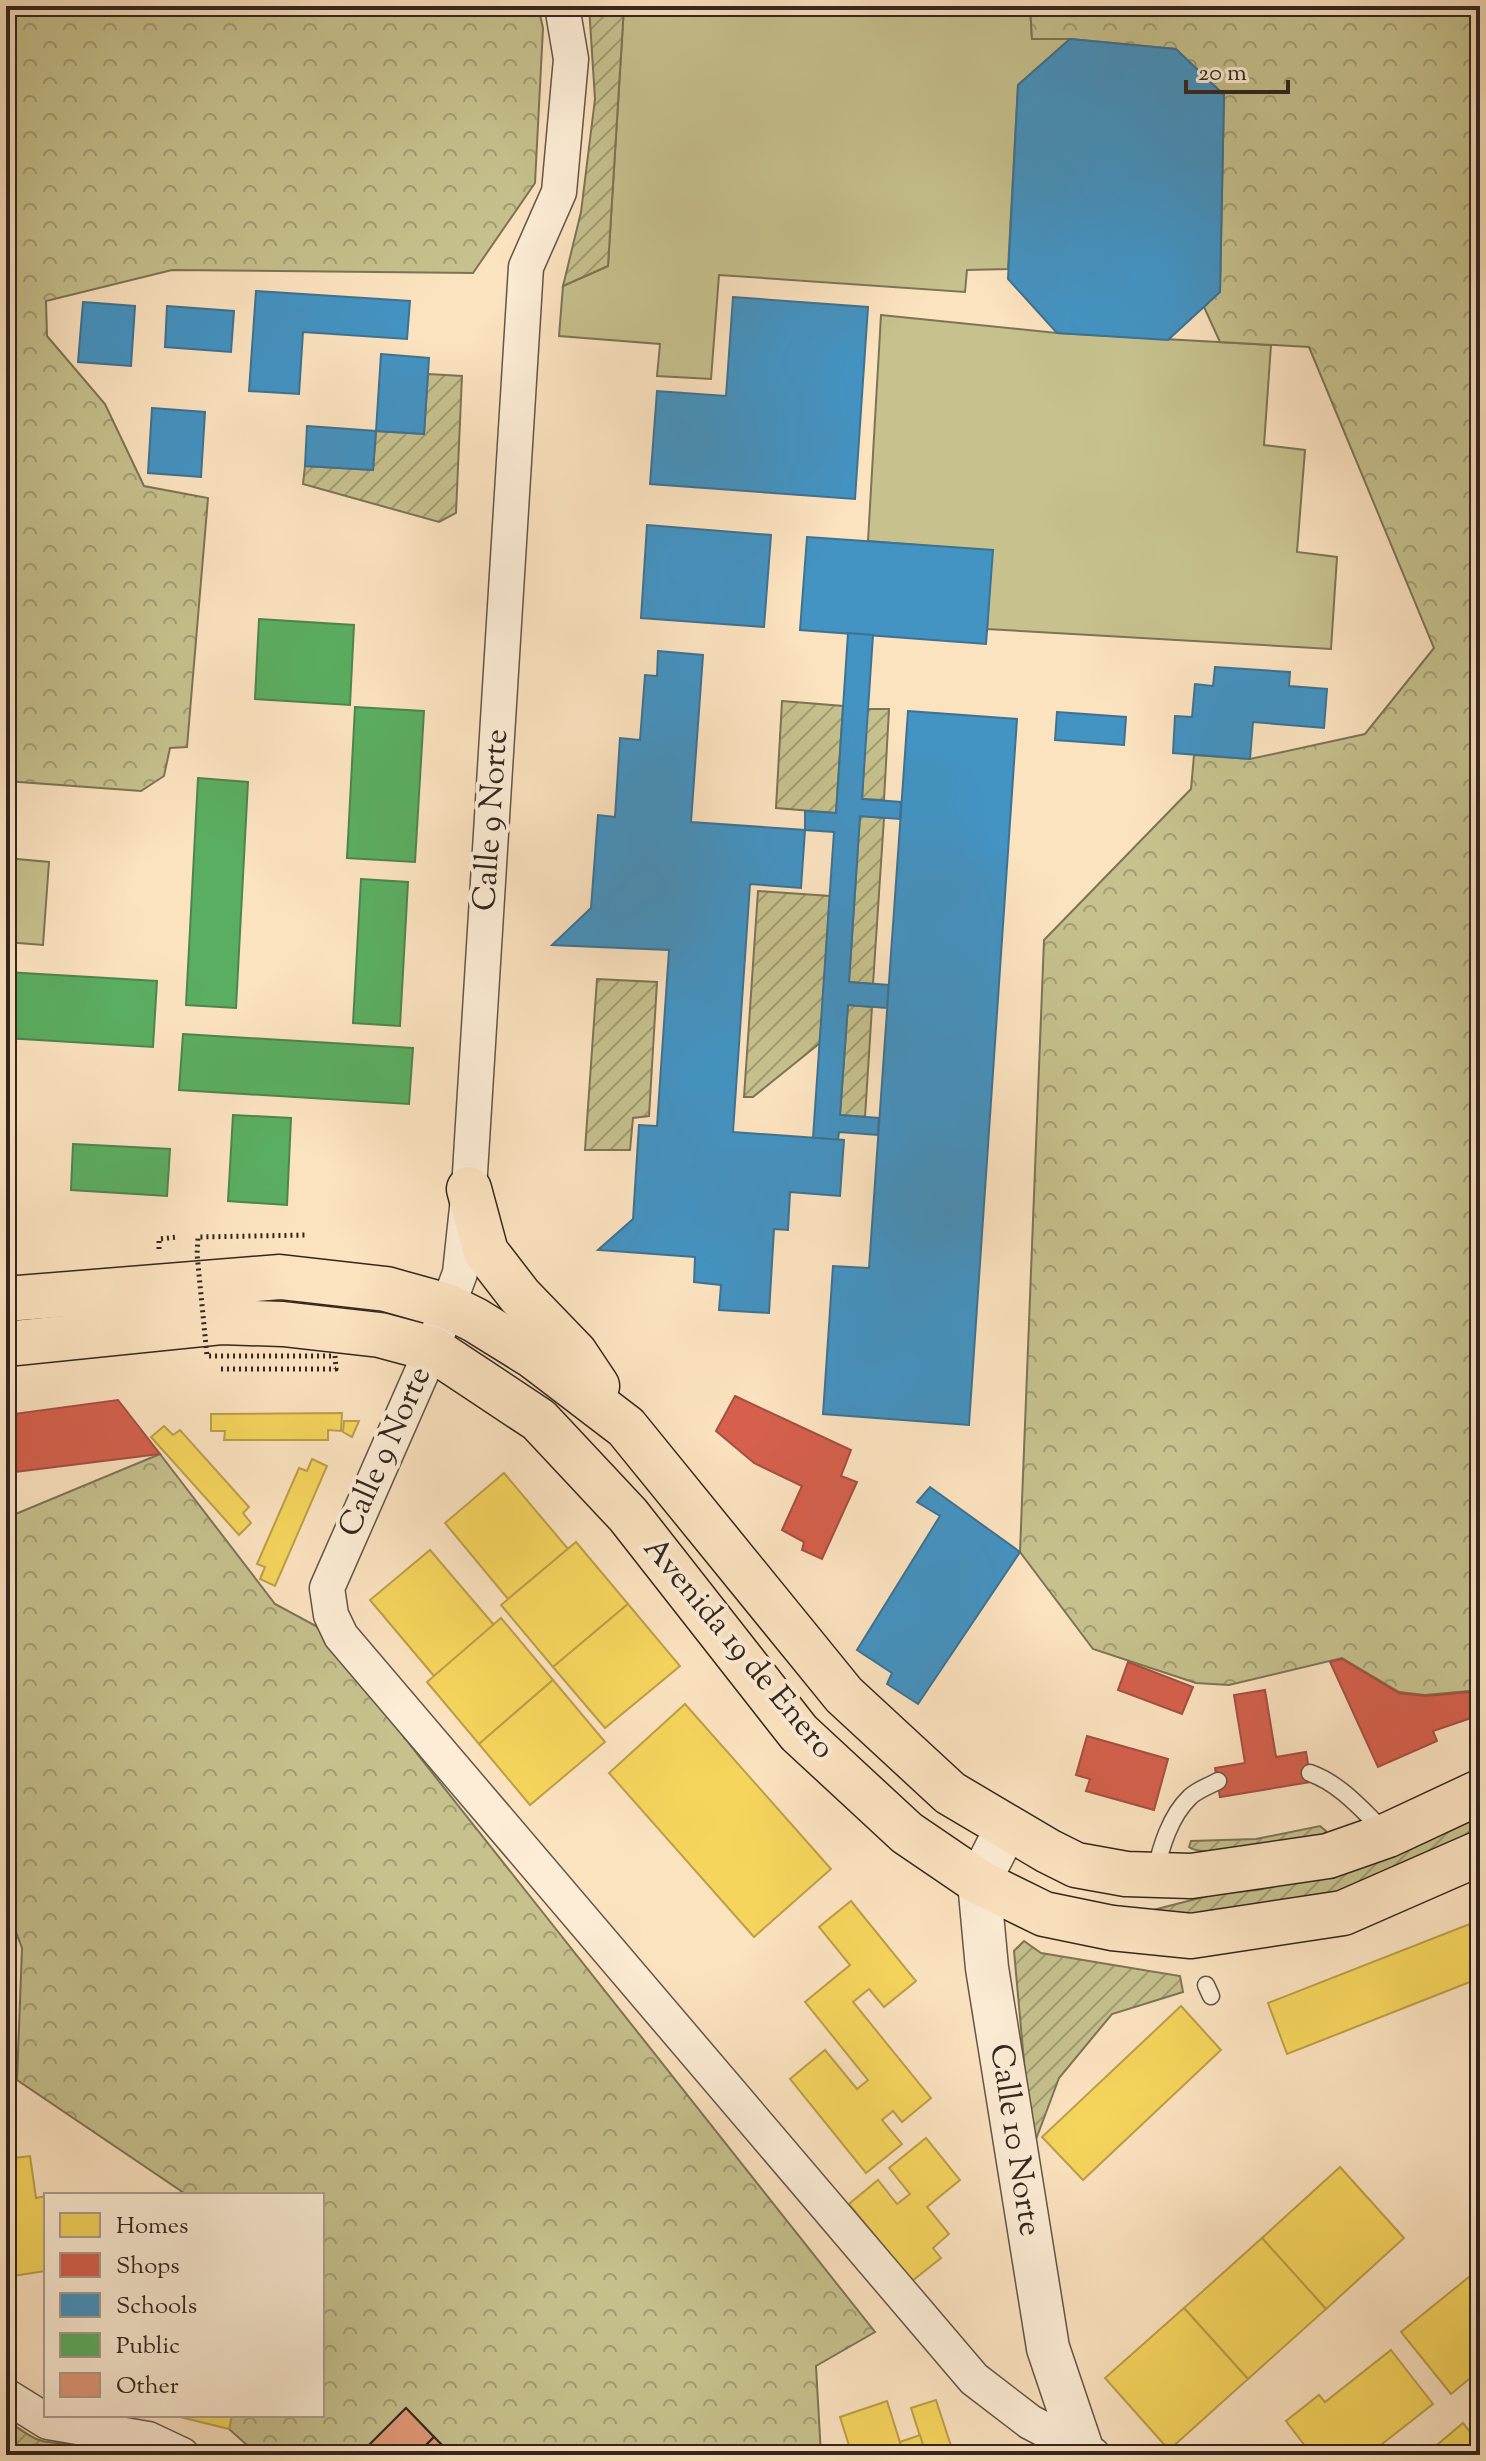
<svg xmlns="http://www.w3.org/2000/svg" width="1486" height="2461" font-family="'Sorts Mill Goudy',serif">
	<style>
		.green { fill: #c6c18d; stroke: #7c7457; stroke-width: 2 }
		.forest { fill: url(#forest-crowns); stroke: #7c7457; stroke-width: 2 }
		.garden { fill: url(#garden-furrows); stroke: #7c7457; stroke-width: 2 }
		.homes { fill: #f6d55c; stroke: #bba04a; stroke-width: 2 }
		.shops { fill: #d6604d; stroke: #a54f40; stroke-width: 2 }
		.schools { fill: #4393c3; stroke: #3e7292; stroke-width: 2 }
		.public { fill: #5aae61; stroke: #4e854e; stroke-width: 2 }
		.building { fill: #e39978; stroke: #322621; stroke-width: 2 }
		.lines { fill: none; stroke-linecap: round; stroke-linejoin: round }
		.service-casing { stroke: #645549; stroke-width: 19 }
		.minor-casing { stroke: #645549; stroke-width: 37 }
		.tertiary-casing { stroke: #645549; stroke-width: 45 }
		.primary-casing { stroke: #322621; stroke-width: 47 }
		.path { stroke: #322621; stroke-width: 5; stroke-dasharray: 2 4; stroke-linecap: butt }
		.service { stroke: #fdedd6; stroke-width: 16 }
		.minor { stroke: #fdedd6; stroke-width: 34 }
		.tertiary { stroke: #fdedd6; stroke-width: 42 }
		.primary { stroke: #fce3c0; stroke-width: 44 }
		.path-bridge { stroke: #322621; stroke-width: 5; stroke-dasharray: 2 4; stroke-linecap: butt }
		.labels { text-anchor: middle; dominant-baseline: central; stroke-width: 8; stroke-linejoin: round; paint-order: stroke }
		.street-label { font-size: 32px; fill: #322621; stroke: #fdedd6 }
	</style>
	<defs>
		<pattern id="forest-crowns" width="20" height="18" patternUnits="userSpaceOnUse" patternTransform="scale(2)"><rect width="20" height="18" fill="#c6c18d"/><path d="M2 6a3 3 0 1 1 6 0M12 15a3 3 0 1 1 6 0" fill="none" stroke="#a19d73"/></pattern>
		<pattern id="garden-furrows" width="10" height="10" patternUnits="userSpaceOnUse" patternTransform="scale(2)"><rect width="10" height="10" fill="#c6c18d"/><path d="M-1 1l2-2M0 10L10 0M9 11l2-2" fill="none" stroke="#a19d73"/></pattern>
	</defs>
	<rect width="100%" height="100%" fill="#fce3c0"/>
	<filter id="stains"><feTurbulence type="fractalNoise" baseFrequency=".0025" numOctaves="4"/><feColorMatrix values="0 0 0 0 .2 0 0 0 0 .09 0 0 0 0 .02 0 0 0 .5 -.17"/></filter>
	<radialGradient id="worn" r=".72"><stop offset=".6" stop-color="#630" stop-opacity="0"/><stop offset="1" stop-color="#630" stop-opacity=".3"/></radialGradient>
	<!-- green -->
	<g class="green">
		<path d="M624 6H1030L1032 39H1070L1018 85 1008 269 967 270 965 292 719 275 711 379 657 376 660 344 559 336 563 286 608 266Z"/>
		<path d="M881 315 1057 333 1271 345 1264 445 1305 450 1297 552 1337 557 1331 649 987 629 992 551 868 541Z"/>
		<path d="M6 858 49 862 43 945 6 942Z"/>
	</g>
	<!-- forest -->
	<g class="forest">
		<path d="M6 6H538L543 28 535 183 473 273 172 270 46 301 47 336 105 404 144 486 208 498 187 747 170 748 164 776 141 791 6 781Z"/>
		<path d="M1030 6H1480V1690L1425 1695 1399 1692 1342 1658 1229 1685 1196 1683 1093 1649 1020 1552 1044 940 1191 789 1194 755 1250 759 1365 734 1434 648 1309 347 1220 342 1204 307 1220 291 1224 95 1175 49 1070 39H1032Z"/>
		<path d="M160 1454 275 1604 316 1626 875 2332 816 2366 821 2455H452L406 2408 359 2455H258L229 2429 232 2415H322V2195H187L17 2080 22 1948 6 1906V1518Z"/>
	</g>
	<!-- garden -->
	<g class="garden">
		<path d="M589 6H624L608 266 563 286 581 212 595 99Z"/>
		<path d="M428 374 462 376 456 513 439 522 303 484 305 466 373 470 376 431 424 434Z"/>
		<path d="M782 701 843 706 836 813 776 808Z"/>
		<path d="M867 709H889L884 800 862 799Z"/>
		<path d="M860 816 884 818 873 984 849 982Z"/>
		<path d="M758 891 830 896 820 1043 753 1097H744Z"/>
		<path d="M597 979 657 982 649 1116 633 1118 630 1150H585Z"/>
		<path d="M848 1005 872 1007 865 1117 840 1115Z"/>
		<path d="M1480 1814V1836L1353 1892 1188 1919 1130 1916 1215 1894 1258 1890 1343 1870Z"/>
		<path d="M1320 1826 1326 1831 1324 1835C1300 1839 1204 1860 1189 1847L1191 1841 1256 1839Z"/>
		<path d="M1024 1941 1041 1953 1180 1976 1183 1992 1112 2014 1059 2078 1032 2150 1014 1951Z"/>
		<path d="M6 2420C34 2438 35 2444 70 2443L65 2455H6Z"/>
	</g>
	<!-- homes -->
	<g class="homes">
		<path d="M342 1413 341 1431 328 1430V1440H224L225 1431H211V1414Z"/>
		<path d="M344 1421H359L352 1437 343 1432Z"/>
		<path d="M164 1426 173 1435 180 1430 249 1507 243 1513 251 1523 239 1535 151 1437Z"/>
		<path d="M312 1459 327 1466 275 1586 260 1579 265 1567 257 1564 299 1468 307 1471Z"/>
		<path d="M504 1473 568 1549 508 1599 445 1523Z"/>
		<path d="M576 1542 628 1604 553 1667 501 1605Z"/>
		<path d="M430 1550 494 1625 434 1676 370 1600Z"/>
		<path d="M628 1604 680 1666 605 1728 553 1667Z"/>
		<path d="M501 1618 553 1680 479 1744 427 1682Z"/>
		<path d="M553 1680 605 1742 530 1805 479 1744Z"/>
		<path d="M685 1704 831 1869 754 1937 609 1773Z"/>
		<path d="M851 1901 916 1981 884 2007 869 1989 853 2002 931 2098 902 2122 893 2111 882 2120 902 2144 866 2173 790 2079 825 2050 857 2089 868 2080 805 2002 850 1965 819 1927Z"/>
		<path d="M1480 1920V1978L1287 2054 1268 2003Z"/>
		<path d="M1181 2006 1221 2050 1083 2180 1042 2137Z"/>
		<path d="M926 2138 960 2180 927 2207 949 2234 933 2248 941 2258 912 2281 849 2204 878 2180 897 2204 910 2194 889 2168Z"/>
		<path d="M30 2156 36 2198 46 2196V2271L6 2277V2159Z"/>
		<path d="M1340 2167 1404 2238 1326 2309 1262 2238Z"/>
		<path d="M1262 2238 1326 2309 1248 2379 1184 2308Z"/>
		<path d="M1480 2268V2352L1476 2355 1480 2360V2370L1451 2394 1401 2332Z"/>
		<path d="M1184 2308 1248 2379 1169 2450 1105 2378Z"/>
		<path d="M1391 2350 1433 2404 1368 2455H1327L1322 2447 1312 2455 1286 2421 1319 2395 1325 2402Z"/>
		<path d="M936 2400 954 2455H926L911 2408Z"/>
		<path d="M887 2401 904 2455H852L840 2417Z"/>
		<path d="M172 2415H232L229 2429Z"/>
		<path d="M1463 2423 1480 2444V2455H1425Z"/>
		<path d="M920 2435 926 2455H904L900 2442Z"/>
	</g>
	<!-- shops -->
	<g class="shops">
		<path d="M735 1396 851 1450 841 1476 857 1482 822 1559 802 1550 804 1542 782 1530 802 1486 754 1463 716 1431Z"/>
		<path d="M118 1400 160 1454 6 1473V1415Z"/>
		<path d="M1342 1659 1399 1693 1425 1696 1480 1691V1715L1433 1731 1437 1741 1378 1767 1330 1662Z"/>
		<path d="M1128 1662 1193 1687 1182 1714 1118 1690Z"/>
		<path d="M1265 1690 1276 1757 1306 1752 1311 1782 1220 1797 1215 1768 1245 1763 1234 1695Z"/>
		<path d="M1087 1736 1168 1759 1154 1810 1086 1791 1090 1779 1076 1775Z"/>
	</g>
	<!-- schools -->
	<g class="schools">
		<path d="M1070 39 1176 49 1224 95 1220 292 1168 340 1057 333 1008 279 1018 85Z"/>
		<path d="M256 291 410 301 407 339 303 332 299 394 249 391Z"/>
		<path d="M733 297 868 307 855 499 650 484 657 391 726 396Z"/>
		<path d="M83 302 135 306 131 366 78 362Z"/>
		<path d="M167 306 234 311 231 352 165 347Z"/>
		<path d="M381 354 429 358 424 434 376 431Z"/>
		<path d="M152 408 205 412 201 477 148 473Z"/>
		<path d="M307 426 376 431 373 470 305 466Z"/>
		<path d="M647 525 771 535 764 627 641 618Z"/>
		<path d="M807 537 993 550 986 644 800 630Z"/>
		<path d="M848 633 873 635 862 799 901 802 900 819 860 816 849 982 889 985 887 1008 848 1005 840 1115 879 1118 878 1135 839 1132 838 1140 813 1138 834 832 805 830V811L836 813Z"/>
		<path d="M658 651 703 655 691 822 805 830 801 888 750 884 733 1132 844 1140 840 1196 790 1192 788 1230 774 1229 769 1313 719 1310 721 1285 694 1282 695 1257 598 1250 633 1219 639 1125 657 1126 669 950 552 945 591 908 598 815 615 817 620 738 640 740 645 675 657 676Z"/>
		<path d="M1215 667 1290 672 1289 686 1327 689 1324 728 1253 722 1250 759 1173 753 1175 716 1192 717 1195 684 1213 686Z"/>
		<path d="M908 711 1017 719 969 1425 823 1414 833 1266 869 1268Z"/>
		<path d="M1057 712 1126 717 1124 745 1055 740Z"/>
		<path d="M930 1487 1020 1552 918 1704 887 1684 892 1673 857 1650 940 1516 917 1502Z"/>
	</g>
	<!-- public -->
	<g class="public">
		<path d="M259 619 354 625 350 705 255 699Z"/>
		<path d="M355 707 424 711 415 862 347 858Z"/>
		<path d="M198 778 248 782 236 1008 186 1005Z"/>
		<path d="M361 879 408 882 400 1026 353 1023Z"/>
		<path d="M6 972 157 981 153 1047 6 1038Z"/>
		<path d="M183 1034 413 1048 409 1104 179 1090Z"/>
		<path d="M233 1115 291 1118 287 1205 228 1201Z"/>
		<path d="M73 1144 170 1149 167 1196 71 1190Z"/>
	</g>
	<!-- building -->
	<g class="building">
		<path d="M406 2408 434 2437 416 2455H359Z"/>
		<path d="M434 2437 452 2455H416Z"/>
	</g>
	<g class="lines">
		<!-- service casing -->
		<g class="service-casing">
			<g id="service">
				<path d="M1310 1773C1341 1784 1363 1811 1386 1833"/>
				<path d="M1155 1873C1161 1847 1170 1816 1190 1797 1197 1790 1209 1786 1218 1781"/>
				<path d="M1206 1985 1211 1996"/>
			</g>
		</g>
		<!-- minor casing -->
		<g class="minor-casing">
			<g id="minor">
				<path d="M562 6 571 59 559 192 526 267 469 1189 460 1273 432 1349 327 1588 331 1615 341 1636 974 2379 1030 2422 1093 2455"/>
				<path d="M6 2396 48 2422 148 2439 182 2455"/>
			</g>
		</g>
		<!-- tertiary casing -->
		<g class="tertiary-casing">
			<path id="tertiary" d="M1007 1827 979 1882 987 1968 1048 2348 1084 2455"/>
		</g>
		<!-- primary casing -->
		<g class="primary-casing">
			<g id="primary">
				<path d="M469 1189 486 1252 520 1296 575 1353 597 1386"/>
				<path d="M6 1299 280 1277 386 1289 447 1306 475 1320 533 1356 626 1427 844 1695 950 1793 1048 1851 1076 1865 1126 1874 1191 1876 1328 1856 1388 1835 1480 1792"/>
				<path d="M6 1344 221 1322 283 1324 380 1335 432 1349 539 1420 628 1515 799 1733 907 1833 979 1882 1044 1914 1112 1928 1191 1936 1343 1913 1480 1853"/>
			</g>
		</g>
		<!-- path -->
		<path class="path" d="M159 1249V1239L177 1237"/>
		<!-- service -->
		<use href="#service" class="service"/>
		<!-- minor -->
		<use href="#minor" class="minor"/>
		<!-- tertiary -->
		<use href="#tertiary" class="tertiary"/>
		<!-- primary -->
		<use href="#primary" class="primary"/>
		<!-- path-bridge -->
		<path class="path-bridge" d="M221 1369H336L335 1356H207L197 1254 198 1237 308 1235"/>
	</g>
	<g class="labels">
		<!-- street labels -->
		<g class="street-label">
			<text transform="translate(492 820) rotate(-86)">Calle 9 Norte</text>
			<text transform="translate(386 1452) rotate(-66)">Calle 9 Norte</text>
			<text transform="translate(738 1649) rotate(50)">Avenida 19 de Enero</text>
			<text transform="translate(1014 2140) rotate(81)">Calle 10 Norte</text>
		</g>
	</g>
	<!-- margin -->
	<rect width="1486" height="2461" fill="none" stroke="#fce3c0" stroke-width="32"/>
	<rect x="8" y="8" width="1470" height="2445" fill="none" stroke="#322621" stroke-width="4"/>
	<rect x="16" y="16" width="1454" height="2429" fill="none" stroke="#322621" stroke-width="2"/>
	<!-- legend -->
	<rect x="44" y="2193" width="280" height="224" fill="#fdedd6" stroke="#ac9d8e" stroke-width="2"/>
	<rect x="60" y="2213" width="40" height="24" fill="#f6d55c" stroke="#ac9d8e" stroke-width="2"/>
	<text x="116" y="2233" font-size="24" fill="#322621">Homes</text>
	<rect x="60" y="2253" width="40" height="24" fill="#d6604d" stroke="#ac9d8e" stroke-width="2"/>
	<text x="116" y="2273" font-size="24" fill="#322621">Shops</text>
	<rect x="60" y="2293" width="40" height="24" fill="#4393c3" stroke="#ac9d8e" stroke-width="2"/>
	<text x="116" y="2313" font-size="24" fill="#322621">Schools</text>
	<rect x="60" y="2333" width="40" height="24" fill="#5aae61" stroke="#ac9d8e" stroke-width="2"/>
	<text x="116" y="2353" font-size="24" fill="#322621">Public</text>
	<rect x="60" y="2373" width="40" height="24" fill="#e39978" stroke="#ac9d8e" stroke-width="2"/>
	<text x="116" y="2393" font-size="24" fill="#322621">Other</text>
	<!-- scale -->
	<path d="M1186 80v12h102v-12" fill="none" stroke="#322621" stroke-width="4"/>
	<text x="1198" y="80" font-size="24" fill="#322621" stroke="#fdedd6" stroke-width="6" paint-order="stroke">20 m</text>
	<rect width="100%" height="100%" filter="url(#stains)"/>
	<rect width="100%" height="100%" fill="url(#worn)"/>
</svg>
